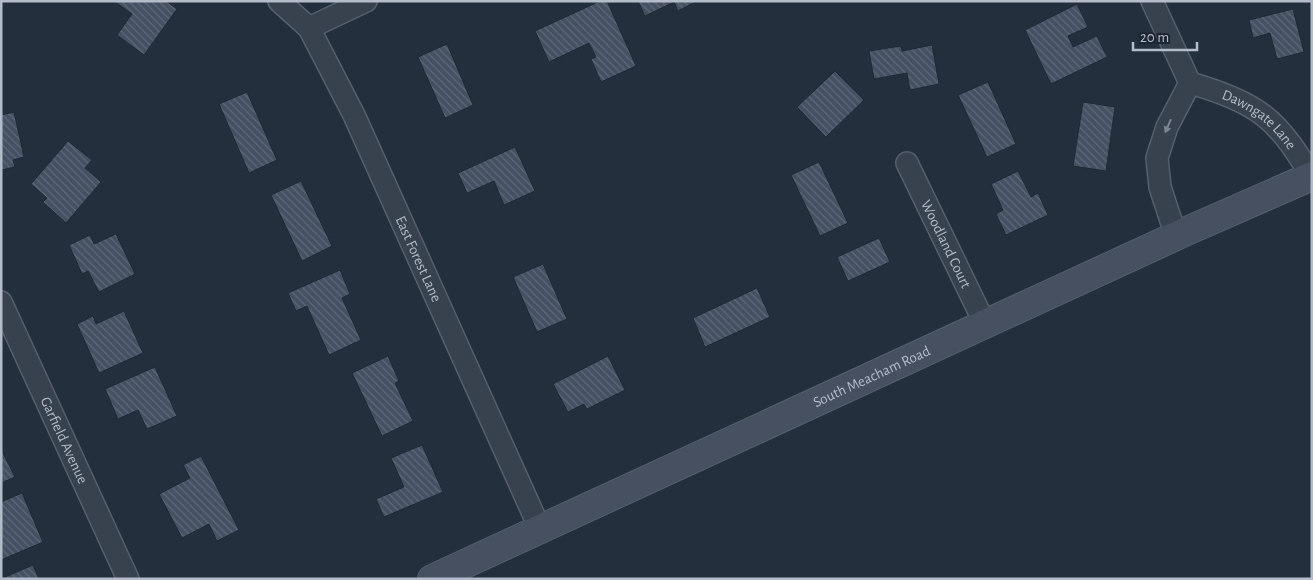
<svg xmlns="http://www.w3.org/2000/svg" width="1313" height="580" font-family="'Alegreya Sans',sans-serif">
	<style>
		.building { fill: url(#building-back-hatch); stroke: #1f2835 }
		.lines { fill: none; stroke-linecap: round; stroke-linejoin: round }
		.minor-casing { stroke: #565f6c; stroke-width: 24 }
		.secondary-casing { stroke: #565f6c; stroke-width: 30 }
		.minor { stroke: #38414e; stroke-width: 21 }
		.secondary { stroke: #465061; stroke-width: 28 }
		.oneway { fill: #7c8592 }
		.labels { text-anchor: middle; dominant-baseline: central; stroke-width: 4.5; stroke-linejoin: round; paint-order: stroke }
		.street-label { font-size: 15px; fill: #b4bcc9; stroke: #1d2633 }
	</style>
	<defs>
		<pattern id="building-back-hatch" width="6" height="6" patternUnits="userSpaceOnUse" patternTransform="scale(1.25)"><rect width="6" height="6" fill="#455162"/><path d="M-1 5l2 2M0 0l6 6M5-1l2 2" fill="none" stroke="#5d6877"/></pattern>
	</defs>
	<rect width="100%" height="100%" fill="#242f3e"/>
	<!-- building -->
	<g class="building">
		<path d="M114 1H166L177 9 144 55 117 35 132 14Z"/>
		<path d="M600 1H607L636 66 601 82 591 59 596 57 589 43 549 62 535 31Z"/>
		<path d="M638 1H695V2L678 11 674 2 645 16Z"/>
		<path d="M1077 4 1088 27 1068 36 1073 47 1097 36 1107 57 1051 84 1025 30Z"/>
		<path d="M1293 9 1304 52 1277 59 1270 33 1253 38 1249 20Z"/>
		<path d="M447 44 473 105 445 118 418 57Z"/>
		<path d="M932 45 939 84 910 90 907 73 874 79 869 51 901 46 902 51Z"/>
		<path d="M835 71 864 100 826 137 797 107Z"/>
		<path d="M988 82 1016 144 987 157 958 95Z"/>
		<path d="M247 92 277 160 249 173 219 104Z"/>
		<path d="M1083 102 1115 107 1106 171 1073 166Z"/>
		<path d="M14 112 24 157 13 160 15 167 1 170V115Z"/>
		<path d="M68 141 92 160 85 168 101 182 66 223 43 202 47 198 31 184Z"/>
		<path d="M515 147 535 191 504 205 494 181 467 193 458 173Z"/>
		<path d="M819 162 848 223 820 236 791 175Z"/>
		<path d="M1018 171 1031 197 1038 193 1048 215 1006 235 996 214 1003 210 991 184Z"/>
		<path d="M301 181 332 246 302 261 271 195Z"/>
		<path d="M116 234 135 274 99 292 88 271 82 274 69 245 90 235 94 244Z"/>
		<path d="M879 238 890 262 848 281 837 257Z"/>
		<path d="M543 264 567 319 537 332 513 277Z"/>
		<path d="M340 270 350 294 342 298 361 340 329 355 307 306 296 311 288 293Z"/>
		<path d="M757 288 770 317 705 347 693 318Z"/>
		<path d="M124 311 143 353 99 373 77 324 93 316 96 324Z"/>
		<path d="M388 356 399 381 395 383 413 421 382 436 352 373Z"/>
		<path d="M608 356 625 390 587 409 584 404 568 412 553 384Z"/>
		<path d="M155 367 177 416 147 429 138 410 118 419 105 389Z"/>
		<path d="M422 445 443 492 384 517 376 499 404 487 391 458Z"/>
		<path d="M1 449 15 477 1 483Z"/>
		<path d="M201 456 239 530 217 541 209 524 182 538 159 494 190 478 183 465Z"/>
		<path d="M22 493 43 542 1 560V502Z"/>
		<path d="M33 565 39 579H4L3 578Z"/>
	</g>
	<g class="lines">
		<!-- minor casing -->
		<g class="minor-casing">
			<g id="minor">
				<path id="s1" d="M279 1 309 28 354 115 540 529"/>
				<path id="s2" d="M1152 1 1190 83C1215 90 1242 99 1263 115 1283 130 1301 157 1312 179"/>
				<path d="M309 28 366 1"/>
				<path id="s3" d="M907 163 985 324"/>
				<path d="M1176 236 1160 187 1157 158 1167 127 1190 83"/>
				<path id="s4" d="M1 302 128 579"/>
			</g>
		</g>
		<!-- secondary casing -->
		<g class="secondary-casing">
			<g id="secondary">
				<path id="s5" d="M432 579 1189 230 1312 176"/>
			</g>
		</g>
		<!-- minor -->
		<use href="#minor" class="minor"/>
		<!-- secondary -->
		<use href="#secondary" class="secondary"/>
	</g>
	<!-- one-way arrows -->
	<defs><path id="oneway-solid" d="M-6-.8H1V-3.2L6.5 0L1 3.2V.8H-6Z" transform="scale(1.25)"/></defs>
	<use class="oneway" href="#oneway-solid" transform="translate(1168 126) rotate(113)"/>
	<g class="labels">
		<!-- street labels -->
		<g class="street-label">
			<text stroke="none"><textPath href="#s2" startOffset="170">Dawngate Lane</textPath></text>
			<text stroke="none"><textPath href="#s3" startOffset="90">Woodland Court</textPath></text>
			<text stroke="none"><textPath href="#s1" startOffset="296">East Forest Lane</textPath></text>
			<text stroke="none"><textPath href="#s5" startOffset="484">South Meacham Road</textPath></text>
			<text stroke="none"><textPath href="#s4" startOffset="152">Garfield Avenue</textPath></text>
		</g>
	</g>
	<!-- border -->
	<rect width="1313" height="580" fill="none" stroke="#b4bcc9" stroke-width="5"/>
	<!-- scale -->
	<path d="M1133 42v8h64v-8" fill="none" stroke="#b4bcc9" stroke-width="2.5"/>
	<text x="1140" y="42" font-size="15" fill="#b4bcc9" stroke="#1d2633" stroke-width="4" paint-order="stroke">20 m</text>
</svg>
